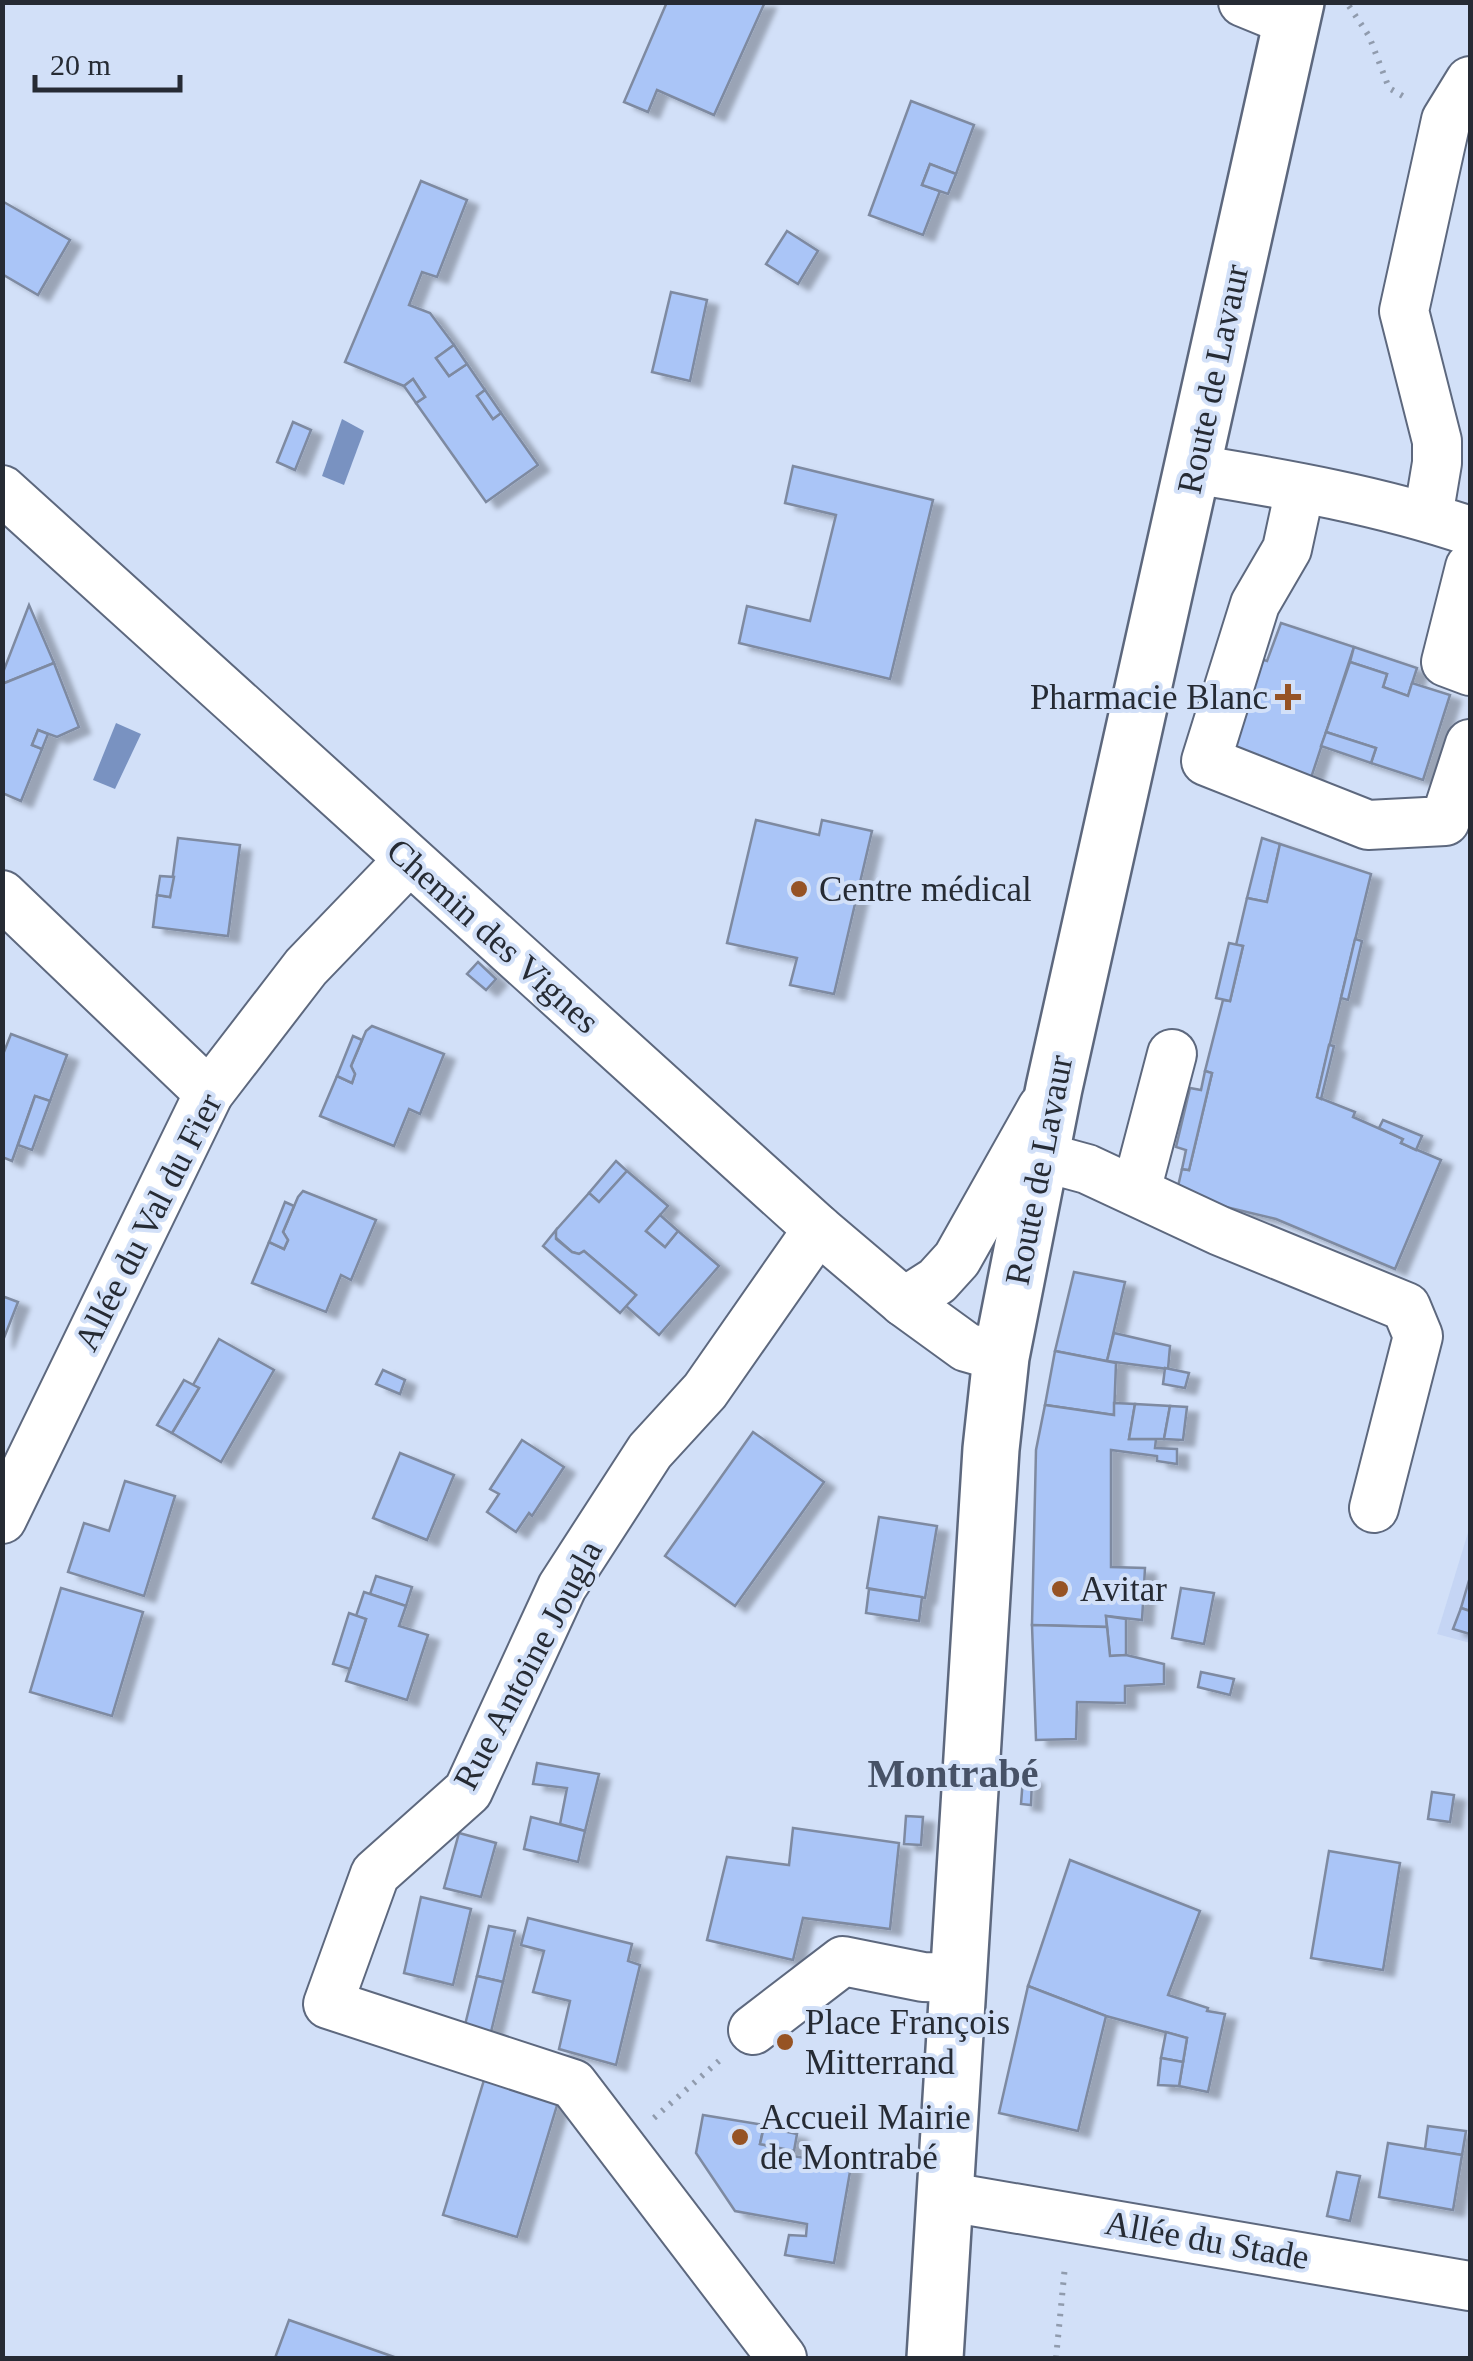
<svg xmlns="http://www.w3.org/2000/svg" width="1473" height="2361" font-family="Georgia,serif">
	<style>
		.built { fill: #c5d5f4 }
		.water { fill: #7992c1 }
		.building { fill: #aac5f7; stroke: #7e8aa1; stroke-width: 2.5; filter: url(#shadow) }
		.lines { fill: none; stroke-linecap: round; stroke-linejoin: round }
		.minor-casing { stroke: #5d687e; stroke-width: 52 }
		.major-casing { stroke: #5d687e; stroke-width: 60 }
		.path { stroke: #909bad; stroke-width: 6; stroke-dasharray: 2.5 8; stroke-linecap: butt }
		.minor { stroke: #fff; stroke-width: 48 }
		.major { stroke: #fff; stroke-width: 55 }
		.poi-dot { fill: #965324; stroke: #d2e0f8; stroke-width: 4 }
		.labels { text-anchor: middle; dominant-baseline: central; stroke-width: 8; stroke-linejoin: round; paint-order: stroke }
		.street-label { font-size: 35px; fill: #262b34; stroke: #d2e0f8 }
		.poi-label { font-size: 35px; fill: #262b34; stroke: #d2e0f8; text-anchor: start }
		.quarter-label { font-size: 40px; font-weight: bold; fill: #475267; stroke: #d2e0f8 }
	</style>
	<defs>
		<filter id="shadow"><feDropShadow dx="11" dy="6" stdDeviation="2.5" flood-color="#0004"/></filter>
	</defs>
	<rect width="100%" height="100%" fill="#d2e0f8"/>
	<!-- built -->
	<path class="built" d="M1470 1526V1643L1437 1634Z"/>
	<!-- water -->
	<g class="water">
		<path d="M342 419 364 431 344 485 322 476Z"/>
		<path d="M116 723 141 734 115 789 93 780Z"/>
	</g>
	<!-- building -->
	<g class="building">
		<path d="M667 2H765L714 115 657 90 648 112 624 102Z"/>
		<path d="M911 101 974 125 956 174 930 164 922 185 940 191 923 235 869 215Z"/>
		<path d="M930 164 956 174 948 194 922 185Z"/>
		<path d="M421 181 467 200 437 277 422 272 409 305 430 313 454 345 436 358 449 376 467 364 485 390 477 396 493 419 501 413 538 465 486 502 416 403 425 397 413 379 404 386 345 362Z"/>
		<path d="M2 201 70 240 38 295 2 274Z"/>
		<path d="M787 231 818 251 798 284 766 264Z"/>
		<path d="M671 292 707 300 690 381 652 372Z"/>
		<path d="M454 345 467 364 449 376 436 358Z"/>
		<path d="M413 379 425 397 416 403 404 386Z"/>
		<path d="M485 390 501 413 493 419 477 396Z"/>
		<path d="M293 422 311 430 295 470 277 462Z"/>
		<path d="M793 466 933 500 890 679 739 643 747 606 810 621 836 515 785 503Z"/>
		<path d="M29 605 54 663 2 684V675Z"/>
		<path d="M1281 623 1354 647 1310 781 1220 752 1251 656 1267 661Z"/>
		<path d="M1354 647 1417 668 1408 696 1383 687 1387 674 1350 662Z"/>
		<path d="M1350 662 1387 674 1383 687 1408 696 1412 683 1450 695 1423 780 1371 763 1376 748 1326 732Z"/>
		<path d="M54 663 79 727 57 737 38 730 32 745 42 749 21 801 2 793V684Z"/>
		<path d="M38 730 48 734 42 749 32 745Z"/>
		<path d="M1326 732 1376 748 1371 763 1321 746Z"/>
		<path d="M756 820 819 835 822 820 872 831 834 994 790 985 797 958 727 943Z"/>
		<path d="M178 838 240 845 228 936 153 927 157 895 170 897Z"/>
		<path d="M1262 838 1280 844 1267 902 1247 898Z"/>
		<path d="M1280 844 1371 874 1317 1097 1355 1112 1353 1117 1403 1139 1401 1143 1441 1160 1395 1269 1276 1219 1176 1195 1182 1169 1189 1170 1212 1073 1205 1071 1223 1000 1230 1001 1243 946 1236 945 1247 898 1267 902Z"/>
		<path d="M160 876 174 877 170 897 157 895Z"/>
		<path d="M1355 939 1362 941 1348 1000 1341 998Z"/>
		<path d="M1229 943 1243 946 1230 1001 1216 998Z"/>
		<path d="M478 962 496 979 486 990 467 974Z"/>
		<path d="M372 1026 444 1054 420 1114 409 1109 394 1146 320 1116 337 1076 352 1083 355 1074 351 1066 366 1031Z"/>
		<path d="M11 1034 67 1055 50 1101 35 1096 12 1161 2 1157V1057Z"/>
		<path d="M353 1036 362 1040 351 1066 355 1074 352 1083 337 1076Z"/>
		<path d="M1329 1045 1334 1046 1321 1099 1317 1097Z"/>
		<path d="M1205 1071 1212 1073 1189 1170 1182 1169 1186 1150 1176 1147 1190 1088 1201 1090Z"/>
		<path d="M35 1096 50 1101 32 1150 18 1145Z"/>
		<path d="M1383 1120 1422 1136 1416 1150 1401 1143 1403 1139 1379 1128Z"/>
		<path d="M616 1161 627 1171 599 1202 589 1193Z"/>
		<path d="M627 1171 668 1206 646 1231 665 1247 678 1231 719 1266 659 1335 626 1306 636 1295 584 1251 579 1254 572 1252 555 1237 556 1230 589 1193 599 1202Z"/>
		<path d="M303 1191 376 1220 351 1280 341 1275 326 1312 252 1283 269 1242 284 1249 288 1240 283 1232 298 1197Z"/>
		<path d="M285 1202 294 1206 283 1232 288 1240 284 1249 269 1242Z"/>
		<path d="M660 1215 678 1231 665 1247 646 1231Z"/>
		<path d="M556 1230V1239L572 1252 579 1254 584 1251 636 1295 620 1313 543 1246Z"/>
		<path d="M1074 1272 1125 1282 1107 1361 1055 1351Z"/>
		<path d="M2 1296 18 1302 2 1343Z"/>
		<path d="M1114 1333 1170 1346 1168 1369 1107 1361Z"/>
		<path d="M219 1339 274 1370 221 1462 172 1433 199 1388 193 1385Z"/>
		<path d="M1055 1351 1116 1363 1114 1415 1045 1405Z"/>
		<path d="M1165 1368 1189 1373 1185 1388 1163 1384Z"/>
		<path d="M383 1370 405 1380 400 1394 376 1384Z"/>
		<path d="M184 1380 199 1388 172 1433 157 1425Z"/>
		<path d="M1114 1403 1135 1404 1129 1439H1156L1155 1448 1177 1449V1464L1157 1461V1456L1111 1450V1567L1145 1568 1142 1620 1106 1616 1107 1627 1032 1625 1036 1450 1045 1405 1114 1415Z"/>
		<path d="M1135 1404 1170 1406 1164 1439H1129Z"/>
		<path d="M1170 1406 1187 1407 1183 1440 1164 1439Z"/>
		<path d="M753 1432 824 1482 735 1606 665 1556Z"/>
		<path d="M522 1440 564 1467 532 1516 529 1513 516 1532 487 1512 499 1494 490 1489Z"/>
		<path d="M400 1453 454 1475 427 1540 373 1518Z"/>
		<path d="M125 1481 175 1496 144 1596 68 1572 84 1523 109 1531Z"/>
		<path d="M879 1517 937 1526 925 1598 867 1588Z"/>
		<path d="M376 1576 412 1587 406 1606 370 1594Z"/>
		<path d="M1470 1577V1611L1461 1608Z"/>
		<path d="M61 1588 143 1612 112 1716 30 1692Z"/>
		<path d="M1181 1588 1214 1593 1204 1644 1172 1638Z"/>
		<path d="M869 1589 922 1597 919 1621 866 1613Z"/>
		<path d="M364 1592 406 1606 399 1626 428 1635 407 1700 346 1681 366 1619 356 1616Z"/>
		<path d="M1461 1608 1470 1611V1634L1453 1629Z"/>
		<path d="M349 1613 366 1619 350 1669 333 1664Z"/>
		<path d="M1106 1616 1126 1619V1655L1110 1656Z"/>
		<path d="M1032 1625 1107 1627 1110 1656 1126 1655 1164 1664V1684L1125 1686V1703L1077 1702 1076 1739 1036 1740Z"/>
		<path d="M1201 1672 1234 1679 1230 1695 1198 1687Z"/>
		<path d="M537 1763 599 1774 585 1831 560 1824 567 1788 533 1784Z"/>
		<path d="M1023 1778H1032L1031 1805 1021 1804Z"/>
		<path d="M1432 1792 1454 1795 1450 1822 1428 1819Z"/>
		<path d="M906 1816 923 1817 921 1845 904 1844Z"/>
		<path d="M531 1817 585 1831 578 1862 524 1849Z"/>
		<path d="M793 1828 899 1843 890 1929 803 1918 793 1960 707 1940 727 1857 789 1865Z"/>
		<path d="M459 1833 496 1843 481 1897 444 1888Z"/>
		<path d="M1329 1851 1400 1863 1383 1970 1311 1958Z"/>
		<path d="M1070 1860 1200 1911 1168 1995 1208 2008 1207 2011 1225 2014 1208 2092 1179 2086 1187 2038 1106 2016 1028 1986Z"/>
		<path d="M421 1897 471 1909 453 1985 404 1973Z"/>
		<path d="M528 1918 632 1944 628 1961 640 1965 616 2065 559 2049 570 2001 533 1992 544 1951 521 1945Z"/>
		<path d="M489 1926 515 1931 503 1982 477 1976Z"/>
		<path d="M477 1976 503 1982 491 2032 465 2025Z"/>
		<path d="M1028 1986 1106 2016 1078 2131 999 2113Z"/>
		<path d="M1166 2032 1187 2038 1183 2062 1161 2058Z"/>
		<path d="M1161 2058 1183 2062 1179 2086 1158 2085Z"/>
		<path d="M484 2080 558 2102 517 2237 443 2215Z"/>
		<path d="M703 2115 764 2125 760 2144 794 2151 793 2156 851 2166 834 2263 785 2255 789 2235 806 2236 807 2224 735 2211 696 2153Z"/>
		<path d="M1428 2126 1466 2131 1462 2155 1425 2149Z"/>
		<path d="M764 2127 797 2134 794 2151 760 2144Z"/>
		<path d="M1388 2143 1462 2155 1453 2210 1379 2197Z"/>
		<path d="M1337 2172 1360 2176 1350 2221 1327 2216Z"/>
		<path d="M289 2320 397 2358H275Z"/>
	</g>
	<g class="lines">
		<!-- minor casing -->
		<g class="minor-casing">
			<g id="minor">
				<path d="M1243 2 1292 22"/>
				<path d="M1193 469C1286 484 1381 501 1470 531"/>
				<path d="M1300 489 1287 549 1255 604 1206 761 1368 825 1445 821 1470 744"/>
				<path d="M2 490 818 1229 904 1302 966 1347 1001 1357"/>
				<path d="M1428 517 1437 463V441L1404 311 1446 120 1470 81"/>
				<path d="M1470 567 1446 662 1470 671"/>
				<path d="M2 895 209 1093"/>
				<path d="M1043 1157 1087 1169 1220 1231 1406 1307 1418 1336 1374 1508"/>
				<path d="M1136 1191 1172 1054"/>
				<path d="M904 1302 937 1281 957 1259 1042 1108"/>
				<path d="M2 1519 209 1093 306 967 409 860"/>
				<path d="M753 2030 843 1961 923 1977 958 1978"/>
				<path d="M943 2196 1470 2286"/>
				<path d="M782 2358 573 2084 328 2004 375 1874 468 1791 562 1587 650 1451 705 1391 818 1229"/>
			</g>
		</g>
		<!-- major casing -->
		<g class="major-casing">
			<path id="major" d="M935 2358 991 1449 1001 1357 1054 1088 1296 2"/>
		</g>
		<!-- path -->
		<g class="path">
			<path d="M1349 6 1369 36 1389 88 1406 98"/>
			<path d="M654 2118 720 2060"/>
			<path d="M1056 2358 1065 2266"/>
		</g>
		<!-- minor -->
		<use href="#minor" class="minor"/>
		<!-- major -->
		<use href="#major" class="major"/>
	</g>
	<!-- markers -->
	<g class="poi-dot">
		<path d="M1283 682h10v10h10v10h-10v10h-10v-10h-10v-10h10z"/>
		<circle cx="799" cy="889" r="10"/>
		<circle cx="1060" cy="1589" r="10"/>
		<circle cx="785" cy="2042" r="10"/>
		<circle cx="740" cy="2137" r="10"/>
	</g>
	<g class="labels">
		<!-- street labels -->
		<g class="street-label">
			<text transform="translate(1213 379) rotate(-78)">Route de Lavaur</text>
			<text transform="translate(493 936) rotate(42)">Chemin des Vignes</text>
			<text transform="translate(1039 1170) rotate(-79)">Route de Lavaur</text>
			<text transform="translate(148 1222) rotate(-63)">Allée du Val du Fier</text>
			<text transform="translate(528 1665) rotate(-62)">Rue Antoine Jougla</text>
			<text transform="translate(1207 2240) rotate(10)">Allée du Stade</text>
		</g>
		<!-- poi labels -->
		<g class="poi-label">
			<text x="1268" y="697" text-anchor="end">Pharmacie Blanc</text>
			<text x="819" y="889">Centre médical</text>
			<text x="1080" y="1589">Avitar</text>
			<text x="805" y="2022">Place François<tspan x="805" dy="40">Mitterrand</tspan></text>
			<text x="760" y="2117">Accueil Mairie<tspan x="760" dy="40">de Montrabé</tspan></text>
		</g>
		<!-- quarter labels -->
		<g class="quarter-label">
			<text x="953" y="1773">Montrabé</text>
		</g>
	</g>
	<!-- border -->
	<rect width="1473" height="2361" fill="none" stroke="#262b34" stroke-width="10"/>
	<!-- scale -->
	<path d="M35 75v15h145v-15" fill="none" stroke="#262b34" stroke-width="5"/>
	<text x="50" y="75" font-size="30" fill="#262b34" stroke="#d2e0f8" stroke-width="8" paint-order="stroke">20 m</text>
</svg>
